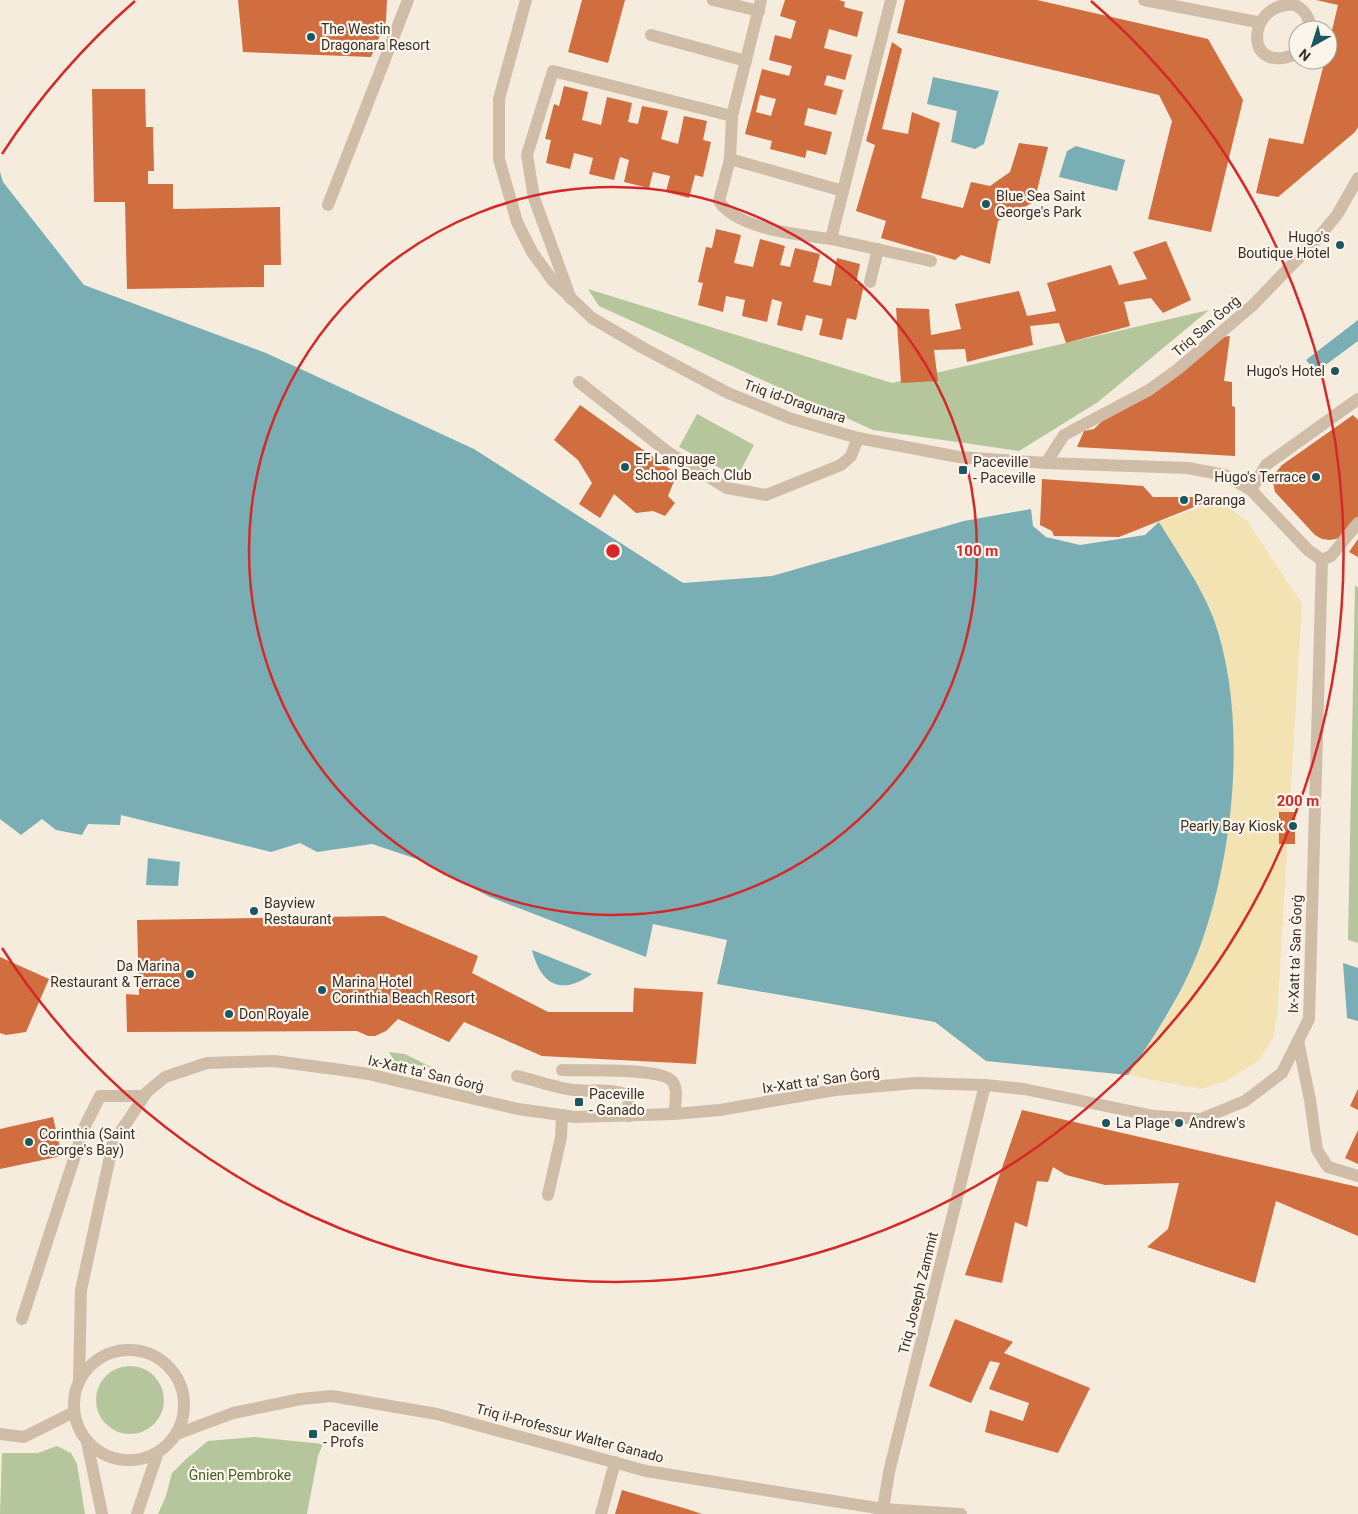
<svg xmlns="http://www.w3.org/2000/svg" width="1358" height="1514" font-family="Roboto,sans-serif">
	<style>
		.green { fill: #b5c69c }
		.sand { fill: #f3e2b2 }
		.water { fill: #7aaeb5 }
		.building { fill: #d16e40; fill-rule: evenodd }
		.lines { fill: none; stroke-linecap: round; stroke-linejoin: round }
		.service { stroke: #cfbda8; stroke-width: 12 }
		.minor { stroke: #cfbda8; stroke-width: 12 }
		.ring { fill: none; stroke: #d62828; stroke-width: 2.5 }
		.poi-dot { fill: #1a5761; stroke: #fcf5eb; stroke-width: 2 }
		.labels { text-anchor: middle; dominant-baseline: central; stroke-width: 4.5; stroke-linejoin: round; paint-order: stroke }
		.poi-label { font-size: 14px; fill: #3b3029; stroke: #fcf5eb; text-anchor: start }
		.street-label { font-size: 14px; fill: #3b3029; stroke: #fcf5eb }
		.park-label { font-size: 14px; fill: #465c2a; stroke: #fcf5eb }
		.centre { fill: #d62828; stroke: #fcf5eb; stroke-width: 2.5 }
		.ring-label { font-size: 15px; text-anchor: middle; font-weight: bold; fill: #d62828; stroke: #fcf5eb; stroke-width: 4.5; stroke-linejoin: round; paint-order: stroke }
	</style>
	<rect width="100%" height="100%" fill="#f5ecde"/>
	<!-- green -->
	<g class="green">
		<path d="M588 289 892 383 1209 310 1098 402 1019 451 873 430 599 306Z"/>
		<path d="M697 414 754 445 737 477 679 447Z"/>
		<path d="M1355 586 1358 587V943L1348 940Z"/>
		<path d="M389 1052 405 1054 433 1068 394 1061Z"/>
		<circle cx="130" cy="1400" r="34"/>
		<path d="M254 1437 323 1444 318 1456 307 1514H158L166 1496 172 1473 185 1460 208 1441Z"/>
		<path d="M57 1446 71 1453 77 1464 85 1514H0L2 1453H38Z"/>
	</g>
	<!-- sand -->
	<path class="sand" d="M1219 501 1247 521 1302 604 1277 1016 1273 1038 1258 1061 1226 1081 1201 1089 1128 1075 1173 1007 1201 944 1222 865 1227 669 1212 617 1186 567 1159 522Z"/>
	<!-- water -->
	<g class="water">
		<path d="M933 77 999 91 984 144 975 149 951 142 957 111 927 104Z"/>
		<path d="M1076 146 1125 160 1117 191 1059 177 1067 151Z"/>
		<path d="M0 172 3 182 84 285 266 353 474 449 683 583 772 576 964 521 1031 509 1033 526 1046 537 1080 545 1145 535 1159 522C1177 552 1200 584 1213 617 1248 712 1235 850 1201 944 1184 992 1156 1033 1128 1075L986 1061 935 1022 717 984 727 940 653 924 646 957 490 897 417 859 372 844 317 852 300 843 271 852 121 815 120 825 88 824 82 835 56 830 42 819 21 835 0 819Z"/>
		<path d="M1358 320V341L1316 372 1306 360Z"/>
		<path d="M148 858 180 862 178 886 146 885Z"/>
		<path d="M532 950 592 974C561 996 541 985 532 950Z"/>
		<path d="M1343 963 1358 968V1021L1347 1018Z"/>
	</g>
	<!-- building -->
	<g class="building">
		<path d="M238 0H387L386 21 371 57 243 52Z"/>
		<path d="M582 0H625L608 63 568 52Z"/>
		<path d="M785 0H839L845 2 844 7 863 12 857 37 829 29 824 48 852 55 845 80 827 75 824 85 843 90 836 115 808 108 804 125 832 132 826 155 807 150 805 158 770 149 772 141 745 134 762 69 789 76 792 66 769 60 775 35 791 39 796 21 780 16ZM760 95 776 99 771 116 756 112Z"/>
		<path d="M905 0H1037L1208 39 1243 100 1211 232 1148 219 1172 121 1159 95 897 33Z"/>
		<path d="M1316 0H1358V127L1355 132 1278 197 1256 193 1269 138 1303 144 1325 60H1328V47L1338 5Z"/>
		<path d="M892 42 902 49 882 129 908 134 912 112 940 123 921 198 963 208 971 182 990 186 1010 172 1019 143 1048 147 1034 202 998 221 990 264 961 255 955 260 881 238 886 221 856 211 875 145 866 141Z"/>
		<path d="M564 86 588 92 582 120 601 125 607 97 632 103 628 122 638 124 642 106 668 111 661 139 678 144 684 116 707 121 703 140 711 142 703 177 695 175 689 198 666 192 670 176 653 172 649 188 624 182 629 160 620 157 614 180 589 174 593 158 574 153 570 169 546 163 551 140 545 139 554 104 559 106Z"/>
		<path d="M92 89H145L146 127H153L154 171H148V184H173V209L280 207 281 265H264V287L127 289 125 202H94Z"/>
		<path d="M716 229 741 235 734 263 753 267 760 239 785 246 780 265 790 267 795 248 820 254 813 282 831 286 837 258 860 264 856 283 864 285 856 320 847 318 842 340 819 335 823 319 806 315 802 331 777 325 782 302 772 299 767 322 742 316 745 300 726 296 723 312 698 305 703 283 698 282 706 247 712 248Z"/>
		<path d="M1166 241 1191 300 1163 313 1151 298 1124 302 1130 326 1066 343 1059 323 1030 326 1033 345 967 362 965 349 934 350 938 381 901 383 896 308 929 309 931 335 961 329 955 304 1019 291 1027 316 1056 311 1047 283 1111 265 1119 285 1147 279 1133 252Z"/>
		<path d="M1230 336 1224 381 1232 382V406L1235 407V456L1077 447 1084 431 1094 429 1106 417 1221 337Z"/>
		<path d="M580 405 677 474 668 496 675 503 665 516 653 511 636 513 614 494 600 518 579 504 592 483 578 460 554 440Z"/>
		<path d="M1353 415 1358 420V518L1340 538 1330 540 1322 539 1315 535 1275 492 1273 482 1276 472 1282 465Z"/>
		<path d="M1042 479 1143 486 1153 497H1204V503L1119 537 1054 536 1052 531 1040 525Z"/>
		<path d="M1358 539V557L1349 552Z"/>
		<rect x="1279" y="812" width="16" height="32"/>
		<path d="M384 916 478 956 472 973 548 1012H633L634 988 703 992 696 1064 542 1056 464 1022 449 1042 398 1019 386 1031 375 1036H368L357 1031 127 1032 126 994 139 995 137 920Z"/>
		<path d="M0 957 49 979 26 1032 6 1035 0 1033Z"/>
		<path d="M1358 1089V1110L1350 1106Z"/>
		<path d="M1022 1110 1358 1187V1236L1276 1201 1255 1283 1147 1247 1168 1229 1179 1183 1105 1185 1066 1175 1053 1167 1048 1182 1037 1181 1027 1227 1015 1222 1002 1283 965 1275Z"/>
		<path d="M53 1117 62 1156 0 1169V1129Z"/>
		<path d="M1358 1130V1164L1345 1158Z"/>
		<path d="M955 1319 1013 1342 1004 1353 1090 1388 1058 1453 985 1432 990 1410 1023 1421 1029 1403 989 1389 1000 1363 990 1361 971 1403 929 1386Z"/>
		<path d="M622 1490 687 1509 702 1514H615Z"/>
	</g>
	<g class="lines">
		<!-- service -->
		<g class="service">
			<path d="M713 0 759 11"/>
			<path d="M761 0 732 116 730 159 719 201C736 229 800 235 831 239L891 0"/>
			<path d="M1144 0 1257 22"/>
			<path d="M651 35 746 61"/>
			<path d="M1298 53C1242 79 1246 0 1295 5 1305 10 1310 19 1311 30"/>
			<path d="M730 159 843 191"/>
			<path d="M328 205 408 0"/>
			<path d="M831 239 931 261"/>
			<path d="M870 282 878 249"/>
			<path d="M571 299 534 198 527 155 553 71 732 116"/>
			<path d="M579 382 669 453 727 488 766 495 841 465 851 456 858 438"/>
			<path d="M562 1070C584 1071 660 1067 672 1081 679 1089 675 1105 674 1114"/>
			<path d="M517 1076C535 1080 556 1088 574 1090 593 1092 609 1088 628 1095L629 1116"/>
			<path d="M548 1195 561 1137 562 1115"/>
			<path d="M22 1319 84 1128 100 1096H142"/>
			<path d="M0 1434 24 1437 74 1412"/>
		</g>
		<!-- minor -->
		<g class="minor">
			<path d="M526 0 499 99V159L517 222 532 252 553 281 592 318 645 349 728 393 792 419 858 438 959 457 1046 463 1188 468 1225 475 1251 490 1308 550 1322 560"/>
			<path d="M1046 463 1064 435 1149 390 1178 369 1253 305 1318 238 1337 215 1358 178"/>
			<path d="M1251 490 1266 465 1358 399"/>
			<path d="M1322 560 1331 556 1358 523"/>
			<path d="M1298 1041 1310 1100 1317 1150 1328 1167 1358 1176"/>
			<circle cx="129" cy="1405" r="55"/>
			<path d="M79 1382 81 1290 113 1143 147 1092 165 1077 207 1063 274 1061 342 1070 368 1074 518 1109 575 1117 674 1114 720 1110 835 1090 916 1083 985 1085 1024 1089 1154 1116 1201 1119 1245 1101 1282 1073 1309 1019 1322 560"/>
			<path d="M177 1434 233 1413 301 1399 332 1396 437 1414 646 1471 883 1509 961 1514"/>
			<path d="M87 1442 102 1514"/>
			<path d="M883 1509 889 1472 985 1085"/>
			<path d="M137 1514 157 1455"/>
			<path d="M601 1514 615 1462"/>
		</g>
	</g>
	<!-- distance rings -->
	<g class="ring">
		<circle cx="613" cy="551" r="364"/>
		<path d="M2 154A729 729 0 0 1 135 1M1091 1A729 729 0 1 1 2 948"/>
	</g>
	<!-- markers -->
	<g class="poi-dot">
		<circle cx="311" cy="37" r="5"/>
		<circle cx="986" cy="204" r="5"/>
		<circle cx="1340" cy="245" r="5"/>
		<circle cx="1335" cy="371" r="5"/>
		<circle cx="625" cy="467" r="5"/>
		<rect x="958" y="465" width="10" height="10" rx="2.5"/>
		<circle cx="1316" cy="477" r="5"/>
		<circle cx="1184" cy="500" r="5"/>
		<circle cx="1293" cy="826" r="5"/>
		<circle cx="254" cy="911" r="5"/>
		<circle cx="190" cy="974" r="5"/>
		<circle cx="322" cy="990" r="5"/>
		<circle cx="229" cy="1014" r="5"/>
		<rect x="574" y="1097" width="10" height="10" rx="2.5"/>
		<circle cx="1106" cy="1123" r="5"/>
		<circle cx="1179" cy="1123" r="5"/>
		<circle cx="29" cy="1142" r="5"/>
		<rect x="308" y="1429" width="10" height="10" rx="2.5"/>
	</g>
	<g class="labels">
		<!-- poi labels -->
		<g class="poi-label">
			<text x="321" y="29">The Westin<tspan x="321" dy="16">Dragonara Resort</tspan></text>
			<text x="996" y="196">Blue Sea Saint<tspan x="996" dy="16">George's Park</tspan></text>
			<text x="1330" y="237" text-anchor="end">Hugo's<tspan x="1330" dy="16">Boutique Hotel</tspan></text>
			<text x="1325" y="371" text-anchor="end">Hugo's Hotel</text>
			<text x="635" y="459">EF Language<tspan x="635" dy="16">School Beach Club</tspan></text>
			<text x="973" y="462">Paceville<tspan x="973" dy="16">- Paceville</tspan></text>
			<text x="1306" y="477" text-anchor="end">Hugo's Terrace</text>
			<text x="1194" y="500">Paranga</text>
			<text x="1283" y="826" text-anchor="end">Pearly Bay Kiosk</text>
			<text x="264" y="903">Bayview<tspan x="264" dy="16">Restaurant</tspan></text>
			<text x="180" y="966" text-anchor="end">Da Marina<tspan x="180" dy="16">Restaurant &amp; Terrace</tspan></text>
			<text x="332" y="982">Marina Hotel<tspan x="332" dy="16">Corinthia Beach Resort</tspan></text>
			<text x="239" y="1014">Don Royale</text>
			<text x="589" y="1094">Paceville<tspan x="589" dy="16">- Ganado</tspan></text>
			<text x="1116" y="1123">La Plage</text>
			<text x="1189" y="1123">Andrew's</text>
			<text x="39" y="1134">Corinthia (Saint<tspan x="39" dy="16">George's Bay)</tspan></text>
			<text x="323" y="1426">Paceville<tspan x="323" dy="16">- Profs</tspan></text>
		</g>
		<!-- street labels -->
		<g class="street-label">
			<text transform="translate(1206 326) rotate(-41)">Triq San Ġorġ</text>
			<text transform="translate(795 401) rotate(19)">Triq id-Dragunara</text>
			<text transform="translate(1295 954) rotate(-88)">Ix-Xatt ta' San Ġorġ</text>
			<text transform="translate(426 1073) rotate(13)">Ix-Xatt ta' San Ġorġ</text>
			<text transform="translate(821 1080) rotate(-8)">Ix-Xatt ta' San Ġorġ</text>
			<text transform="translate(918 1293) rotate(-76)">Triq Joseph Zammit</text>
			<text transform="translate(570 1433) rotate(15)">Triq il-Professur Walter Ganado</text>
		</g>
		<!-- park labels -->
		<g class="park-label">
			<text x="240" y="1475">Ġnien Pembroke</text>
		</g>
	</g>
	<circle cx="613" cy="551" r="8" class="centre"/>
	<g class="ring-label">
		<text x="977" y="556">100 m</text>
		<text x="1298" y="806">200 m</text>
	</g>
	<!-- north arrow -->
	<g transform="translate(1313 45) rotate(219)"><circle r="24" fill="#fcf5eb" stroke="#afa69d"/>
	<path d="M0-4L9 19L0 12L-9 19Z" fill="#1a5761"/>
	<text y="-8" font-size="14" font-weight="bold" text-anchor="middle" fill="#3b3029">N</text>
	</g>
</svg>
